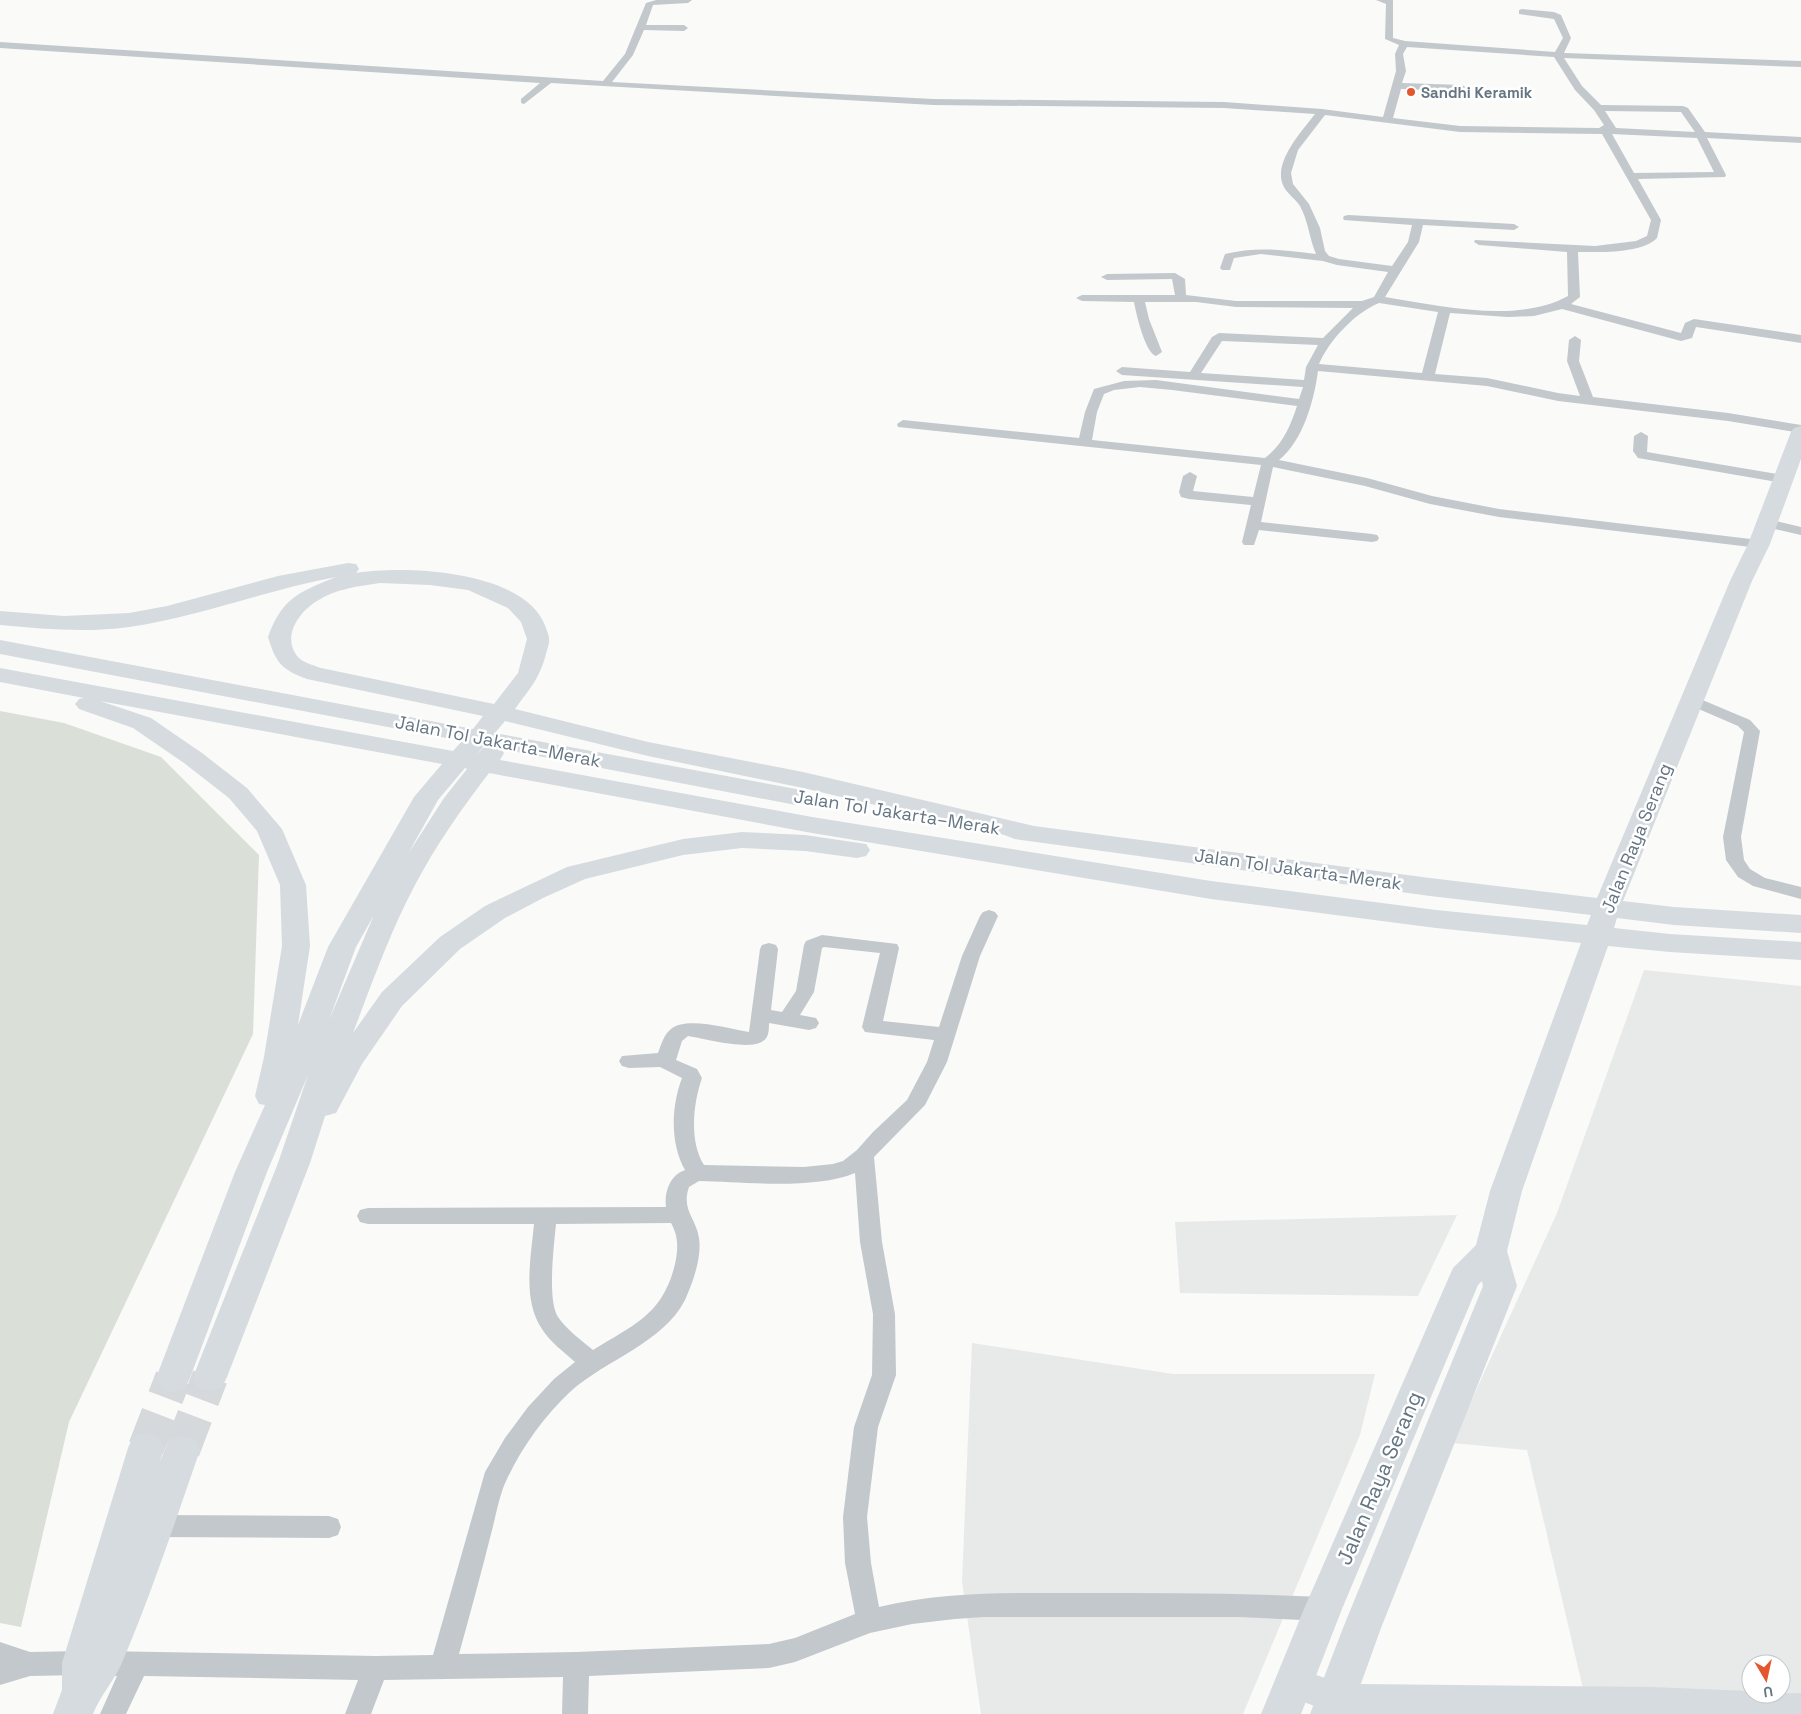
<svg xmlns="http://www.w3.org/2000/svg" width="1801" height="1714" font-family="'Space Grotesk',sans-serif">
	<style>
		.built { fill: #e8e9e9; fill-rule: evenodd }
		.green { fill: #dadfd7 }
		.lines { fill: none; stroke-linecap: round; stroke-linejoin: round }
		.highway-tunnel { stroke: #d5d9db; stroke-width: 36; stroke-dasharray: 36 18; stroke-linecap: butt }
		.minor { fill: #c3c8cc; fill-rule: evenodd }
		.major { fill: #d6dbdf; fill-rule: evenodd }
		.highway { fill: #d6dbdf; fill-rule: evenodd }
		.poi-dot { fill: #e4572e; stroke: #fff; stroke-width: 2 }
		.labels { text-anchor: middle; dominant-baseline: central; stroke-width: 5; stroke-linejoin: round; paint-order: stroke }
		.far-poi-label { font-size: 15px; font-weight: bold; fill: #657683; stroke: #fff; text-anchor: start }
		.street-label { font-size: 18px; fill: #657683; stroke: #fff }
		.near-street-label { font-size: 21px; fill: #657683; stroke: #fff }
	</style>
	<rect width="100%" height="100%" fill="#fafaf8"/>
	<!-- built -->
	<g class="built">
		<path d="M1644 970 1801 986V1714H1589L1527 1450 1452 1443 1557 1213ZM1751 1664H1781V1694H1751Z"/>
		<path d="M1457 1215 1418 1296 1180 1293 1175 1222Z"/>
		<path d="M972 1343 1173 1374H1375L1360 1435 1243 1714H981L962 1581Z"/>
	</g>
	<!-- green -->
	<path class="green" d="M0 711 64 723 161 757 259 855 253 1034 69 1422 21 1627 0 1623Z"/>
	<g class="lines">
		<!-- highway-tunnel -->
		<g class="highway-tunnel">
			<path d="M146 1448 173 1378"/>
			<path d="M182 1450 210 1377"/>
		</g>
		<!-- minor -->
		<g class="minor">
			<path d="M656 0H692L688 3 653 5 646 25H684L688 28 684 31 644 30 633 55 612 82 933 99 1224 102 1322 109 1383 117 1396 71 1395 54 1399 45 1385 39 1386 4 1376 0H1393V38L1405 41 1555 52 1563 38 1554 19 1519 14V10L1522 9 1554 12 1561 15 1571 38 1564 53 1801 61V67L1564 58 1582 86 1601 105 1683 106 1688 108 1705 132 1801 137V143L1707 138 1726 175 1725 177 1638 179 1661 220 1657 238C1642 254 1598 252 1578 252L1580 297 1571 304 1681 333 1685 323 1694 319 1801 335V343L1696 327 1692 338 1681 341 1562 309 1534 316 1508 317 1450 313 1435 374 1487 378 1558 393 1580 396 1567 361 1569 340 1575 336 1581 340 1579 361 1593 397 1728 413 1801 425V433L1728 421 1558 401 1487 386 1318 371C1314 401 1303 441 1279 460L1367 478 1432 496 1499 509 1759 540 1764 541 1766 544 1764 547 1759 548 1499 517 1430 504 1365 486 1273 467 1261 522 1372 534 1377 535 1379 538 1377 541 1372 542 1259 530 1254 545H1244L1242 542 1251 505 1189 499 1181 497 1179 492 1183 476 1190 472 1197 476 1193 491 1253 497 1261 465 898 427 897 424 903 420 1079 438 1085 412 1094 389 1124 381 1156 380 1299 399 1303 387 1122 375 1116 371 1122 367 1190 372 1212 337 1219 333 1323 338 1353 308 1236 307 1196 302H1145L1149 319 1162 352 1156 356C1145 353 1136 313 1134 302L1082 301 1076 298 1082 295H1175L1172 279 1107 280 1101 277 1107 274 1175 273 1185 279 1186 295 1236 301H1362L1374 297 1388 272 1337 265 1323 261 1261 254 1234 258 1230 270H1222L1220 268 1225 254C1257 246 1283 250 1316 254 1309 238 1309 223 1300 206 1296 199 1286 193 1283 185 1273 162 1302 131 1315 114L1224 108 933 105 551 83 524 104 521 103V99L540 83 0 48V42L603 81 625 54 646 3ZM1407 47 1554 57 1575 90 1594 110 1604 125 1599 128 1460 126 1393 118 1401 89 1462 91 1467 88 1462 85 1402 83 1406 71 1403 54ZM1605 111 1681 112 1695 132 1616 128ZM1325 115 1460 132 1602 134 1651 220 1647 236 1636 241 1595 246 1475 240 1474 242 1479 245 1567 252 1568 296C1517 324 1441 306 1385 297L1419 242 1423 225 1514 230 1519 227 1514 224 1348 215 1344 216 1343 218 1344 220 1412 225 1408 242 1392 266 1339 259 1329 256 1325 251 1320 228 1309 204 1293 184 1291 173 1298 150ZM1612 134 1697 138 1714 172 1634 173ZM1379 303 1438 312 1422 373 1319 364C1330 339 1355 313 1379 303ZM1222 341 1318 345 1306 367 1304 380 1201 373ZM1140 387 1172 390 1297 406C1290 427 1283 444 1265 458L1092 440 1097 412 1104 394 1114 390Z"/>
			<path d="M1641 432 1648 436 1647 452 1783 475 1790 479 1783 483 1638 458 1633 451 1634 436Z"/>
			<path d="M1767 519 1801 527V535L1762 526 1760 523 1762 520Z"/>
			<path d="M1693 696 1750 720 1760 731 1741 837 1744 860 1750 869 1765 878 1801 887V899L1753 886 1738 877 1726 860 1723 837 1744 732 1738 726 1687 704 1685 701 1687 698Z"/>
			<path d="M989 910 995 912 998 916 980 956 947 1062 925 1105 874 1157 882 1242 895 1314 896 1375 878 1427 867 1517 871 1563 879 1607C945 1591 1013 1593 1080 1593 1161 1593 1242 1593 1323 1597L1332 1601 1336 1609 1332 1617 1323 1621 1239 1617H984L955 1619 912 1624 870 1633 795 1662 769 1668 589 1676 588 1714H562L563 1677 384 1680 371 1714H345L358 1680 144 1676 126 1714H100L117 1676 102 1675 92 1670 82 1675 30 1676 0 1685V1642L30 1652 82 1651 92 1656 102 1651 376 1656 433 1655 485 1472 505 1438 528 1407 554 1379 575 1362C564 1352 550 1342 542 1329 522 1300 531 1257 534 1224H368L360 1222 357 1216 360 1210 368 1208 666 1207C664 1192 670 1175 685 1170 670 1143 671 1107 682 1078L660 1067 629 1068 622 1066 619 1061 622 1056 658 1053C661 1045 664 1034 671 1029 687 1016 729 1029 749 1032L760 949 762 945 769 943 776 945 778 949 771 1010 782 1012 796 991 804 945 806 941 822 935 897 944 899 948 883 1021 939 1027 962 956 980 916 983 912ZM824 947 880 953 862 1027 865 1032 934 1040 927 1062 907 1100 873 1132 857 1150 843 1161 833 1164 804 1167 704 1165C689 1141 693 1104 702 1078L697 1069 676 1060 682 1041 688 1036C706 1039 750 1051 763 1041 769 1038 769 1029 769 1023L809 1030 816 1028 819 1023 816 1018 800 1015 814 992 822 948ZM855 1173 860 1242 873 1314 872 1375 854 1427 843 1517 845 1563 855 1614 795 1638 769 1644 576 1652 459 1654C470 1614 481 1574 491 1534 496 1516 499 1495 507 1479 522 1447 545 1415 571 1391 606 1360 664 1342 685 1300 693 1282 702 1257 699 1238 696 1218 681 1210 689 1187L699 1181C745 1182 814 1190 855 1173ZM671 1223C679 1237 678 1250 675 1264 663 1315 633 1325 593 1350 581 1340 567 1330 558 1317 547 1300 554 1245 556 1224Z"/>
			<path d="M155 1515 329 1516 338 1519 341 1527 338 1535 329 1538 155 1537 146 1534 143 1526 146 1518Z"/>
		</g>
		<!-- major -->
		<path class="major" d="M1294 1667 1336 1682 1361 1684 1651 1687 1751 1691V1694L1801 1693V1714H1336L1282 1694 1277 1683 1282 1672Z"/>
		<!-- highway -->
		<g class="highway">
			<path d="M1801 426V459L1770 544 1752 581 1623 901 1674 907 1801 915V933L1674 925 1617 918 1614 928 1670 934 1801 942V960L1670 952 1608 946 1522 1191 1507 1251 1517 1286 1381 1628 1350 1714H1310L1343 1628 1483 1286 1482 1281 1478 1285 1342 1609 1301 1714H1261L1304 1609 1449 1277 1453 1268 1476 1245 1490 1191 1581 943 1436 928 1211 899 812 833 489 773C462 808 436 845 415 885 390 932 372 983 353 1033L382 992 440 937 485 906 567 867 683 839 742 832 805 835 866 844 870 850 866 856 857 858 805 851 742 848 683 855 585 879 543 898 505 918 460 949 402 1006 362 1064 336 1113 325 1116 310 1163 227 1377 222 1387 210 1391 198 1387 193 1377 278 1163 308 1075 267 1172 190 1378 185 1388 173 1392 161 1388 156 1378 235 1172 265 1105 259 1104 255 1096 264 1057 282 946 280 885 257 831 229 798 184 763 133 728 79 709 75 704 79 699 84 698 0 682V668L453 751 462 741 0 654V640L473 729 483 716 307 679C281 669 276 663 268 637 282 598 299 592 336 577 266 590 199 617 129 627 86 633 43 629 0 625V611L64 616 129 613 167 606 278 576 348 563 356 564 359 569 356 573C405 565 527 570 546 628 547 631 549 635 549 639 550 643 547 649 546 654 539 680 530 688 515 709L648 742 803 772 1034 826 1430 878 1597 898 1730 581 1748 544 1791 432 1794 428ZM380 583 430 585 468 590 508 608 521 622 527 639 518 673 494 704 321 668C313 665 303 663 297 656 282 636 299 612 317 601 335 589 359 586 380 583ZM100 701 442 764 414 797 328 947 298 1025 310 946 306 885 282 829 247 788 202 753 151 718ZM505 721 648 756 803 788 1004 835 1015 839 1430 896 1591 915 1587 925 1436 910 1211 881 812 817 500 760 504 753 501 749 796 805 805 802 809 797 805 792 796 789 495 733ZM484 746H489L483 748 476 755ZM465 768 467 769 444 798 408 854 438 800ZM374 915 329 1020 356 947Z"/>
			<path d="M146 1433 159 1437 164 1448 160 1462 169 1439 182 1435 195 1439 200 1450C175 1522 151 1595 121 1665 113 1682 100 1696 93 1714H53L62 1690V1663L128 1448 133 1437Z"/>
		</g>
	</g>
	<!-- markers -->
	<circle class="poi-dot" cx="1411" cy="92" r="5"/>
	<g class="labels">
		<!-- far-poi labels -->
		<g class="far-poi-label">
			<text x="1421" y="92">Sandhi Keramik</text>
		</g>
		<!-- street labels -->
		<g class="street-label">
			<text transform="translate(498 741) rotate(11)">Jalan Tol Jakarta–Merak</text>
			<text transform="translate(897 812) rotate(9)">Jalan Tol Jakarta–Merak</text>
			<text transform="translate(1636 838) rotate(-68)">Jalan Raya Serang</text>
			<text transform="translate(1298 869) rotate(8)">Jalan Tol Jakarta–Merak</text>
		</g>
		<!-- near-street labels -->
		<g class="near-street-label">
			<text transform="translate(1379 1478) rotate(-67)">Jalan Raya Serang</text>
		</g>
	</g>
	<!-- north arrow -->
	<g transform="translate(1766 1679) rotate(171)"><circle r="24" fill="#ffffff" stroke="#c1c8cd"/>
	<path d="M0-4L9 19L0 12L-9 19Z" fill="#e4572e"/>
	<text y="-8" font-size="14" font-weight="bold" text-anchor="middle" fill="#657683">U</text>
	</g>
</svg>
